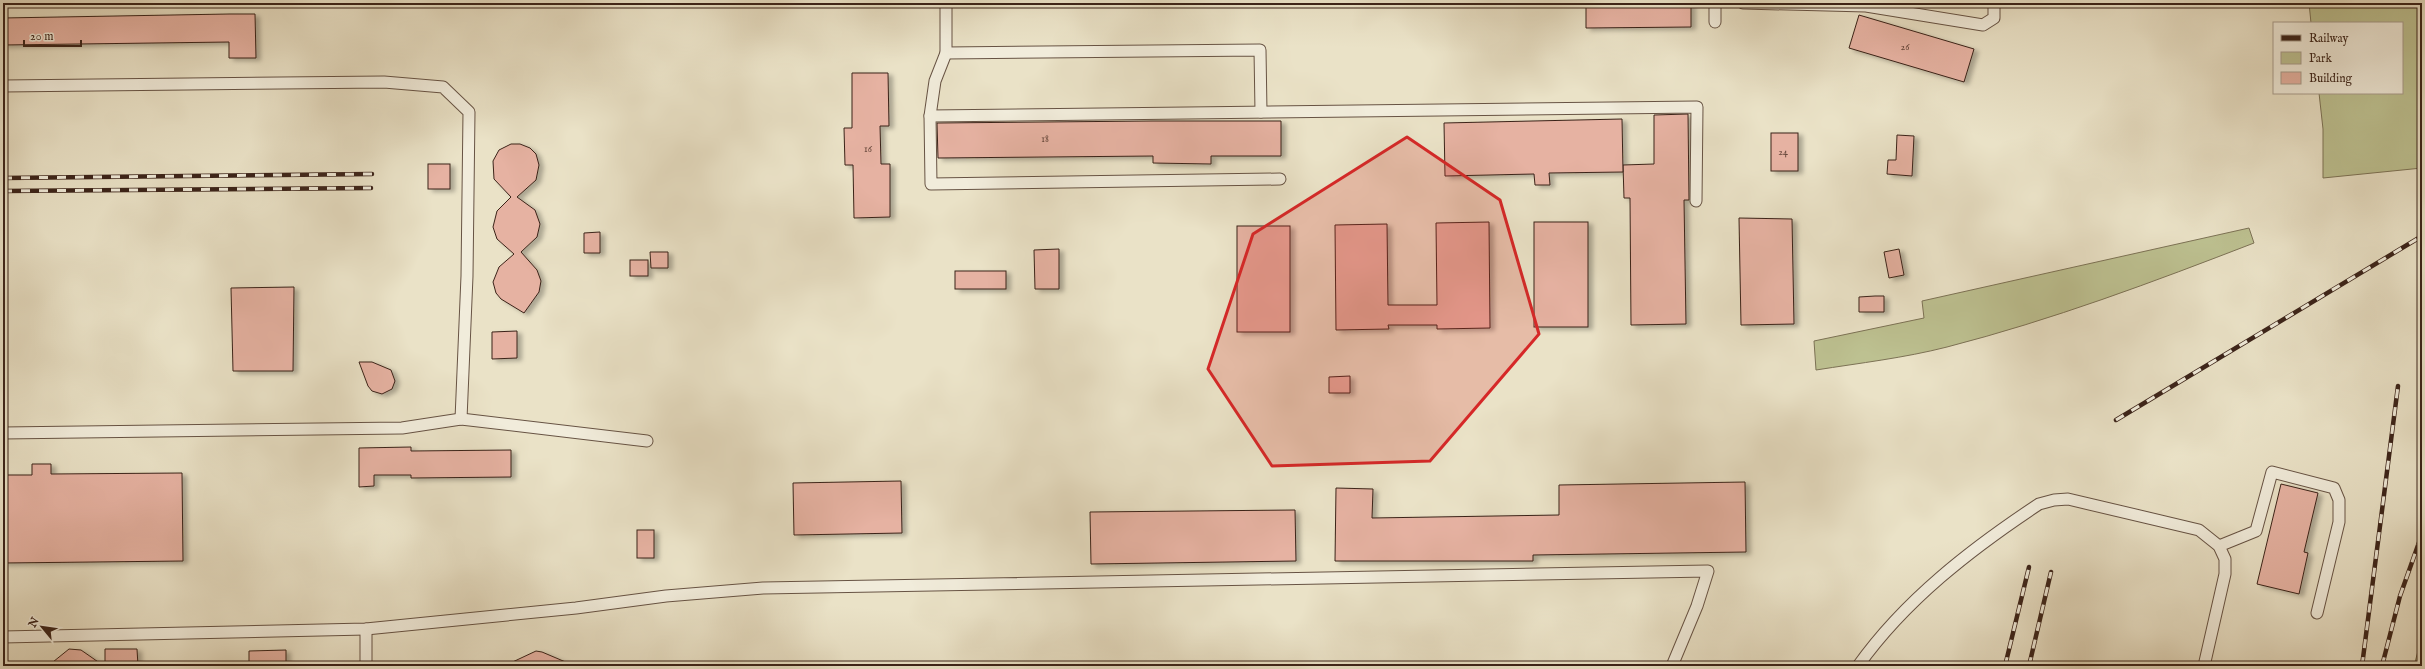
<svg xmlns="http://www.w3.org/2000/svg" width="2425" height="669" font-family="'IM FELL English',serif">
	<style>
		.green { fill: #bdc191; stroke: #7c7255 }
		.building { fill: #e6b2a2; stroke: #3b2319; filter: url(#shadow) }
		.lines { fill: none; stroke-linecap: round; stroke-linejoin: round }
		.lane-casing { stroke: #675344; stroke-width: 13 }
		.lane { stroke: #f1ecdb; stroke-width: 11 }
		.rail-casing { stroke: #3b2319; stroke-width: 4.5 }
		.rail { stroke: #f1ecdb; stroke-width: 3; stroke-dasharray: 9; stroke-linecap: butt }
		.marked { fill: #d62828; fill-opacity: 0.2; stroke: #d62828; stroke-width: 3; stroke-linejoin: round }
		.labels { text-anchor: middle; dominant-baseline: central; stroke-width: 3; stroke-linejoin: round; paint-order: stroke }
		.number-label { font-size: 10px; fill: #66473b }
	</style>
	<defs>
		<filter id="shadow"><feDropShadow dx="4.5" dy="2.5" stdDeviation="2" flood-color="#0004"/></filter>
	</defs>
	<rect width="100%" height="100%" fill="#eae2c7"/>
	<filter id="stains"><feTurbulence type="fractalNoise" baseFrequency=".005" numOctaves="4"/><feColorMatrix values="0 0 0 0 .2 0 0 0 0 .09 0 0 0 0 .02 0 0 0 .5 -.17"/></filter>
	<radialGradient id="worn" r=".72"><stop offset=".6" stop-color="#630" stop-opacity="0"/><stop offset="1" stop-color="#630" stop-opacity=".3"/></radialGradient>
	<!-- green -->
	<g class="green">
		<path d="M2309 3H2422V168L2323 178V129L2319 93H2402V23H2311Z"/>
		<path d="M2249 228 2254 243C2153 282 2052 320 1947 347 1904 358 1860 363 1816 370L1814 341 1924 318 1922 301Z"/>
		<path d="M2422 636V666H2414Z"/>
	</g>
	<!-- building -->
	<g class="building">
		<path d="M1586 3H1691V27L1586 28Z"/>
		<path d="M229 14H255L256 58H229V42L3 45V18Z"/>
		<path d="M1859 15 1974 49 1964 82 1849 48Z"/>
		<path d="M852 73H888L889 126H880L881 164H890V217L854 218 853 165H845L844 128H852Z"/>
		<path d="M1688 114 1689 200H1684L1686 324 1631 325 1630 198H1624L1623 165 1654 164V115Z"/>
		<path d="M1622 119 1623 172 1549 173 1550 185H1535L1534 174 1445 176 1444 123Z"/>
		<path d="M1152 121H1281V156H1211V164L1153 163V156L938 158 937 123Z"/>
		<rect x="1771" y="133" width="27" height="38"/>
		<path d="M1897 135 1914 136 1912 176 1887 174 1888 160H1896Z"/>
		<path d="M511 144H520L530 148 536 154 539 165 536 180 517 197 535 210 540 224 537 237 521 252 537 270 541 281 539 292 524 313 501 299 496 293 493 282 499 267 514 254 497 239 493 227 497 211 511 197 494 179 493 161 499 150Z"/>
		<rect x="428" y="164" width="22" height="25"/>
		<path d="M1739 218 1792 219 1794 324 1741 325Z"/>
		<path d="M1489 222 1490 328 1437 329V325H1388L1389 329 1336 330 1335 225 1387 224 1388 305H1437L1436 223Z"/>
		<rect x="1534" y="222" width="54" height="105"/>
		<rect x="1237" y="226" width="53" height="106"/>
		<path d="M600 232V253H584V233Z"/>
		<path d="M1059 249V289H1035L1034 250Z"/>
		<path d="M1899 249 1904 275 1889 278 1884 252Z"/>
		<path d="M650 252H668V268H651Z"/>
		<rect x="630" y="260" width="18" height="16"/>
		<rect x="955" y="271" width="51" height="18"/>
		<path d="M294 287 293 371H233L231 288Z"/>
		<path d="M1875 296H1884V312H1859V297Z"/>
		<path d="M517 331V358L492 359V332Z"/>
		<path d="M359 362H372L391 370 395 381 392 389 382 394 372 391 368 386Z"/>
		<path d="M1350 376V393H1329V377Z"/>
		<path d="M411 447V451L511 450V477L411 478V475H374V486L359 487V448Z"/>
		<path d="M32 464H51V474L182 473 183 561 3 563V475H32Z"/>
		<path d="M901 481 902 533 794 535 793 483Z"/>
		<path d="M1745 482 1746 552 1533 555V561H1335L1336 488 1373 489 1372 518 1559 515V485Z"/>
		<path d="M2281 484 2318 493 2304 552 2308 553 2299 594 2257 584Z"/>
		<path d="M1295 510 1296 561 1091 564 1090 512Z"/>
		<rect x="637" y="530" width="17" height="28"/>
		<path d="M69 649 81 650 104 666H48Z"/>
		<path d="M105 649H137L138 666H105Z"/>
		<path d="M286 650V666H249V651Z"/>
		<path d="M536 651 542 652 575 666H504Z"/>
	</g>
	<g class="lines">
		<!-- lane casing -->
		<g class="lane-casing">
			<g id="lane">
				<path d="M946 3V53L935 81 930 116 931 184 1280 179"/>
				<path d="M1743 3 1866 6 1983 25 1994 18V3"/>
				<path d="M1715 22V3"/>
				<path d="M946 53 1260 50 1261 112"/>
				<path d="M3 86 384 82 443 87 469 112 467 276 461 419"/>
				<path d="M930 116 1697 107 1696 201"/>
				<path d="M3 433 402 428 461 419 647 441"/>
				<path d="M2219 546 2256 531 2272 472 2334 488 2339 500V522L2317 613"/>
				<path d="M3 637 366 629 576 608 666 596 763 588 1708 571 1697 606 1672 666"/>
				<path d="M366 666V629"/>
				<path d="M1858 666C1905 600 1971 549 2039 504L2054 500 2068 499 2199 530 2219 546 2225 559V574L2204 666"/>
			</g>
		</g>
		<!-- lane -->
		<use href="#lane" class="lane"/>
		<!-- rail casing -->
		<g class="rail-casing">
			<g id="rail">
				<path d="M3 178 372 174"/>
				<path d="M3 191 371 188"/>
				<path d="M2116 420 2422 236"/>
				<path d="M2005 666 2029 567"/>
				<path d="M2029 666 2051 572"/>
				<path d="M2362 666 2398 386"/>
				<path d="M2382 666 2400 596 2422 534"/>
			</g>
		</g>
		<!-- rail -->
		<use href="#rail" class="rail"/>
	</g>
	<!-- marked area -->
	<path class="marked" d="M1407 137 1500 200 1539 334 1430 461 1272 466 1208 369 1253 234Z"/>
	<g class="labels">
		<!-- number labels -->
		<g class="number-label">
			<text x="1905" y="47">26</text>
			<text x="1045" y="139">18</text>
			<text x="868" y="149">16</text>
			<text x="1783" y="152">24</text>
		</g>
	</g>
	<!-- margin -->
	<rect width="2425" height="669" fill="none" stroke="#eae2c7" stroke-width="16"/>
	<rect x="4" y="4" width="2417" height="661" fill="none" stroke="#3b2319" stroke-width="2"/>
	<rect x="8" y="8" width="2409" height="653" fill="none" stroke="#3b2319"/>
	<!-- legend -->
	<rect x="2273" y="22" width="130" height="72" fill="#f1ecdb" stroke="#a89c8d"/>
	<rect x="2281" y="35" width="20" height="6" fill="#3b2319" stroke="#a89c8d"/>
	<text x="2309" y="42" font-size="12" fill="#3b2319">Railway</text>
	<rect x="2281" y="52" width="20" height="12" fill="#bdc191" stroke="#a89c8d"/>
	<text x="2309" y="62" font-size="12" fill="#3b2319">Park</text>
	<rect x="2281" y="72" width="20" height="12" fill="#e6b2a2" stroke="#a89c8d"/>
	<text x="2309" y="82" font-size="12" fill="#3b2319">Building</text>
	<!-- north arrow -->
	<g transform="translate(42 627) rotate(299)" stroke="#f1ecdb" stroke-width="3" paint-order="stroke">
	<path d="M0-3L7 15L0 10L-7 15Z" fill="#3b2319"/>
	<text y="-6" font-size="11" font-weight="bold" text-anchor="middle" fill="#3b2319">N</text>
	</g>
	<!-- scale -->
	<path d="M24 40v6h57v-6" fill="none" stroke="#3b2319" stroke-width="2"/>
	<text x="30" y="40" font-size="12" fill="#3b2319" stroke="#f1ecdb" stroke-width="3" paint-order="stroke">20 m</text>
	<rect width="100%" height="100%" filter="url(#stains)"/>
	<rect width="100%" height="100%" fill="url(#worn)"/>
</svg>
